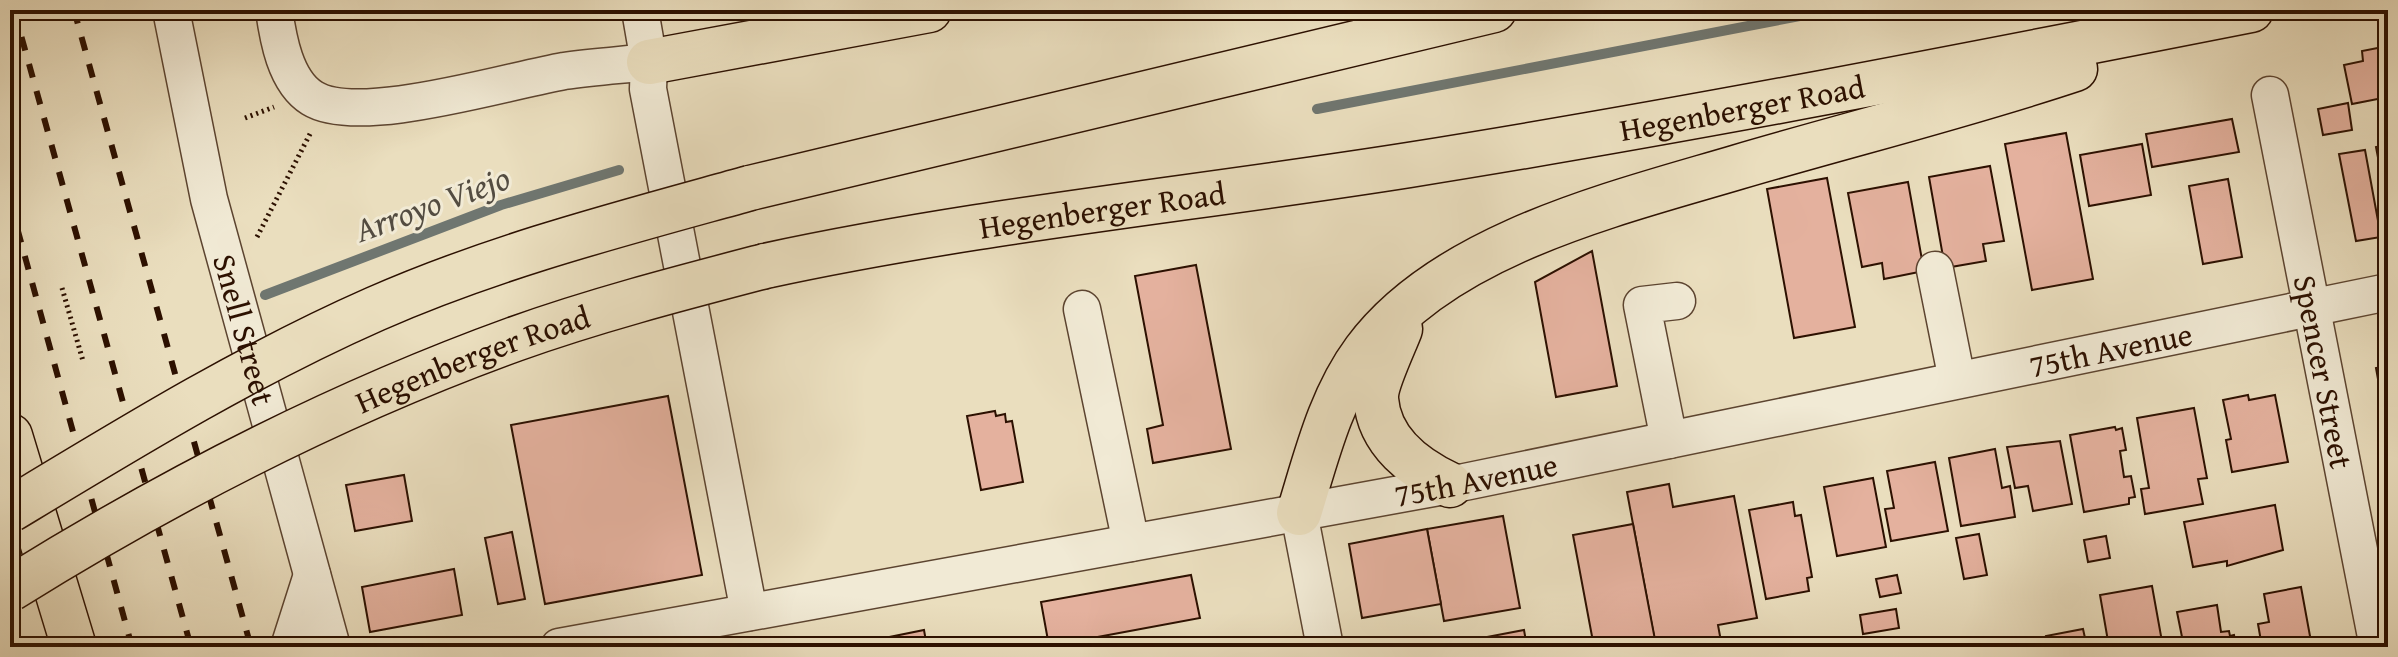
<svg xmlns="http://www.w3.org/2000/svg" width="2398" height="657" font-family="'Gentium Book Plus',serif">
	<style>
		.lines { fill: none; stroke-linecap: round; stroke-linejoin: round }
		.stream { stroke: #6f7670; stroke-width: 10 }
		.building { fill: #e4b19e; stroke: #2c1000; stroke-width: 2 }
		.minor-casing { stroke: #5c4430; stroke-width: 39 }
		.major-casing { stroke: #2c1000; stroke-width: 47 }
		.path { stroke: #2c1000; stroke-width: 5; stroke-dasharray: 2 4; stroke-linecap: butt }
		.minor { stroke: #f1ead5; stroke-width: 36 }
		.major { stroke: #eadebe; stroke-width: 44 }
		.rail { stroke: #2c1000; stroke-width: 6; stroke-dasharray: 14 14; stroke-linecap: butt }
		.major-bridge-casing { stroke: #2c1000; stroke-width: 47; stroke-linecap: butt }
		.major-bridge { stroke: #eadebe; stroke-width: 44 }
		.labels { text-anchor: middle; dominant-baseline: central; stroke-width: 6; stroke-linejoin: round; paint-order: stroke }
		.street-label { font-size: 32px; fill: #2c1000; stroke: #f1ead5 }
		.water-label { font-size: 34px; font-style: italic; fill: #534c41; stroke: #f1ead5 }
	</style>
	<rect width="100%" height="100%" fill="#eadebe"/>
	<filter id="stains"><feTurbulence type="fractalNoise" baseFrequency=".0025" numOctaves="4"/><feColorMatrix values="0 0 0 0 .2 0 0 0 0 .09 0 0 0 0 .02 0 0 0 .5 -.17"/></filter>
	<radialGradient id="worn" r=".72"><stop offset=".6" stop-color="#630" stop-opacity="0"/><stop offset="1" stop-color="#630" stop-opacity=".3"/></radialGradient>
	<g class="lines">
		<!-- stream -->
		<g class="stream">
			<path d="M1317 109 1831 10"/>
			<path d="M265 295 501 205 619 170"/>
		</g>
	</g>
	<!-- building -->
	<g class="building">
		<path d="M2388 46V97L2352 104 2344 65 2363 61 2362 51Z"/>
		<path d="M2348 103 2352 130 2323 135 2318 109Z"/>
		<path d="M2232 119 2239 152 2152 167 2146 134Z"/>
		<path d="M2066 133 2093 279 2032 290 2005 144Z"/>
		<path d="M2142 144 2151 195 2089 206 2080 155Z"/>
		<path d="M2388 145V210L2376 147Z"/>
		<path d="M2365 150 2381 237 2356 241 2339 154Z"/>
		<path d="M1990 166 2004 241 1983 244 1986 261 1945 268 1929 177Z"/>
		<path d="M1827 178 1855 327 1794 338 1767 189Z"/>
		<path d="M2228 179 2242 257 2203 264 2189 186Z"/>
		<path d="M1908 182 1924 271 1884 279 1882 263 1862 267 1848 193Z"/>
		<path d="M1592 251 1617 386 1556 397 1535 282Z"/>
		<path d="M1196 265 1231 449 1153 463 1147 429 1163 425 1135 276Z"/>
		<path d="M2388 366V429H2387L2376 368Z"/>
		<path d="M2248 395 2249 400 2275 395 2288 462 2232 472 2226 440 2231 439 2223 400Z"/>
		<path d="M668 396 702 575 545 604 511 425Z"/>
		<path d="M2194 408 2207 478 2198 479 2203 504 2145 514 2141 489 2149 488 2137 418Z"/>
		<path d="M995 411 996 416 1005 414 1006 422 1012 421 1023 482 981 490 967 416Z"/>
		<path d="M2115 427 2116 430 2122 428 2126 450 2120 451 2124 477 2131 476 2135 497 2129 498V504L2084 512 2070 435Z"/>
		<path d="M2387 429H2388V459L2383 430Z"/>
		<path d="M2060 441 2072 504 2033 511 2028 486 2015 488 2007 447Z"/>
		<path d="M1995 449 2002 488 2010 486 2015 517 1961 526 1949 458Z"/>
		<path d="M1935 462 1948 531 1891 541 1885 509 1894 508 1887 471Z"/>
		<path d="M404 475 412 521 355 531 346 485Z"/>
		<path d="M1873 478 1886 547 1837 556 1824 487Z"/>
		<path d="M1669 484 1673 507 1734 496 1757 618 1718 625 1722 647H1656L1627 492Z"/>
		<path d="M1793 502 1795 516 1801 515 1812 577 1807 578 1809 591 1766 599 1749 510Z"/>
		<path d="M2275 505 2283 550 2227 566V561L2193 567 2184 522Z"/>
		<path d="M1503 516 1520 608 1444 621 1427 529Z"/>
		<path d="M1633 524 1656 645 1594 647 1573 535Z"/>
		<path d="M1427 529 1441 604 1362 618 1349 544Z"/>
		<path d="M512 532 525 599 498 604 485 538Z"/>
		<path d="M1979 534 1987 575 1964 579 1956 538Z"/>
		<path d="M2106 536 2110 558 2088 562 2084 540Z"/>
		<path d="M454 569 462 615 370 632 362 587Z"/>
		<path d="M1191 575 1200 618 1049 646 1041 602Z"/>
		<path d="M1897 575 1901 593 1880 597 1876 579Z"/>
		<path d="M2152 586 2163 647H2109L2100 595Z"/>
		<path d="M2301 587 2312 647H2262L2258 624 2269 622 2264 594Z"/>
		<path d="M2217 605 2221 632 2229 631 2230 636 2234 635 2236 647H2184L2177 612Z"/>
		<path d="M1896 609 1899 628 1863 634 1860 615Z"/>
		<path d="M2083 629 2087 647H2048L2046 636Z"/>
		<path d="M924 630 927 647H840Z"/>
		<path d="M1524 630 1527 647H1450V644Z"/>
		<path d="M2034 638 2036 647H1995L1994 646Z"/>
	</g>
	<g class="lines">
		<!-- minor casing -->
		<g class="minor-casing">
			<g id="minor">
				<path id="s1" d="M171 10 209 199 332 647"/>
				<path d="M274 10C278 38 285 81 312 98 358 127 507 81 564 71 592 67 621 65 649 62"/>
				<path d="M640 10 649 62 648 89 749 612"/>
				<path id="s2" d="M2270 95 2378 647"/>
				<path d="M1935 270 1957 380"/>
				<path d="M1082 309 1131 543"/>
				<path d="M1669 440 1642 305 1677 301"/>
				<path d="M1299 513 1325 647"/>
				<path d="M289 647 312 575"/>
				<path id="s3" d="M559 647 1450 485 2388 292"/>
			</g>
		</g>
		<!-- major casing -->
		<g class="major-casing">
			<g id="major">
				<path d="M649 62 929 10"/>
				<path d="M750 188 1494 10"/>
				<path id="s4" d="M765 266C978 220 1194 199 1409 165 1691 120 1971 65 2251 10"/>
				<path d="M1400 329C1394 345 1375 384 1376 399 1379 442 1416 469 1450 485"/>
				<path d="M10 436 74 647"/>
				<path d="M1299 513C1316 458 1330 398 1365 351 1444 244 1617 203 1738 167 1850 134 1964 106 2075 69"/>
			</g>
		</g>
		<!-- path -->
		<g class="path">
			<path d="M245 118 274 107"/>
			<path d="M257 237 311 132"/>
			<path d="M62 288 83 361"/>
		</g>
		<!-- minor -->
		<use href="#minor" class="minor"/>
		<!-- major -->
		<use href="#major" class="major"/>
		<!-- rail -->
		<g class="rail">
			<path d="M14 10 191 647"/>
			<path d="M74 10 251 647"/>
			<path d="M10 202 132 647"/>
		</g>
		<!-- major-bridge casing -->
		<g class="major-bridge-casing">
			<g id="major-bridge">
				<path d="M10 510C129 438 248 365 375 309 495 256 624 223 750 188"/>
				<path id="s5" d="M10 589C169 490 338 403 515 339 596 310 681 288 765 266"/>
			</g>
		</g>
		<!-- major-bridge -->
		<use href="#major-bridge" class="major-bridge"/>
	</g>
	<g class="labels">
		<!-- street labels -->
		<g class="street-label">
			<text stroke="none"><textPath href="#s4" startOffset="990">Hegenberger Road</textPath></text>
			<text stroke="none"><textPath href="#s4" startOffset="342">Hegenberger Road</textPath></text>
			<text stroke="none"><textPath href="#s1" startOffset="328">Snell Street</textPath></text>
			<text stroke="none"><textPath href="#s3" startOffset="1580">75th Avenue</textPath></text>
			<text stroke="none"><textPath href="#s5" startOffset="518">Hegenberger Road</textPath></text>
			<text stroke="none"><textPath href="#s2" startOffset="282">Spencer Street</textPath></text>
			<text stroke="none"><textPath href="#s3" startOffset="932">75th Avenue</textPath></text>
		</g>
		<!-- water labels -->
		<g class="water-label">
			<text transform="translate(432 203) rotate(-20)">Arroyo Viejo</text>
		</g>
	</g>
	<!-- margin -->
	<rect width="2398" height="657" fill="none" stroke="#eadebe" stroke-width="40"/>
	<rect x="12" y="12" width="2374" height="633" fill="none" stroke="#2c1000" stroke-width="4"/>
	<rect x="20" y="20" width="2358" height="617" fill="none" stroke="#2c1000" stroke-width="2"/>
	<rect width="100%" height="100%" filter="url(#stains)"/>
	<rect width="100%" height="100%" fill="url(#worn)"/>
</svg>
